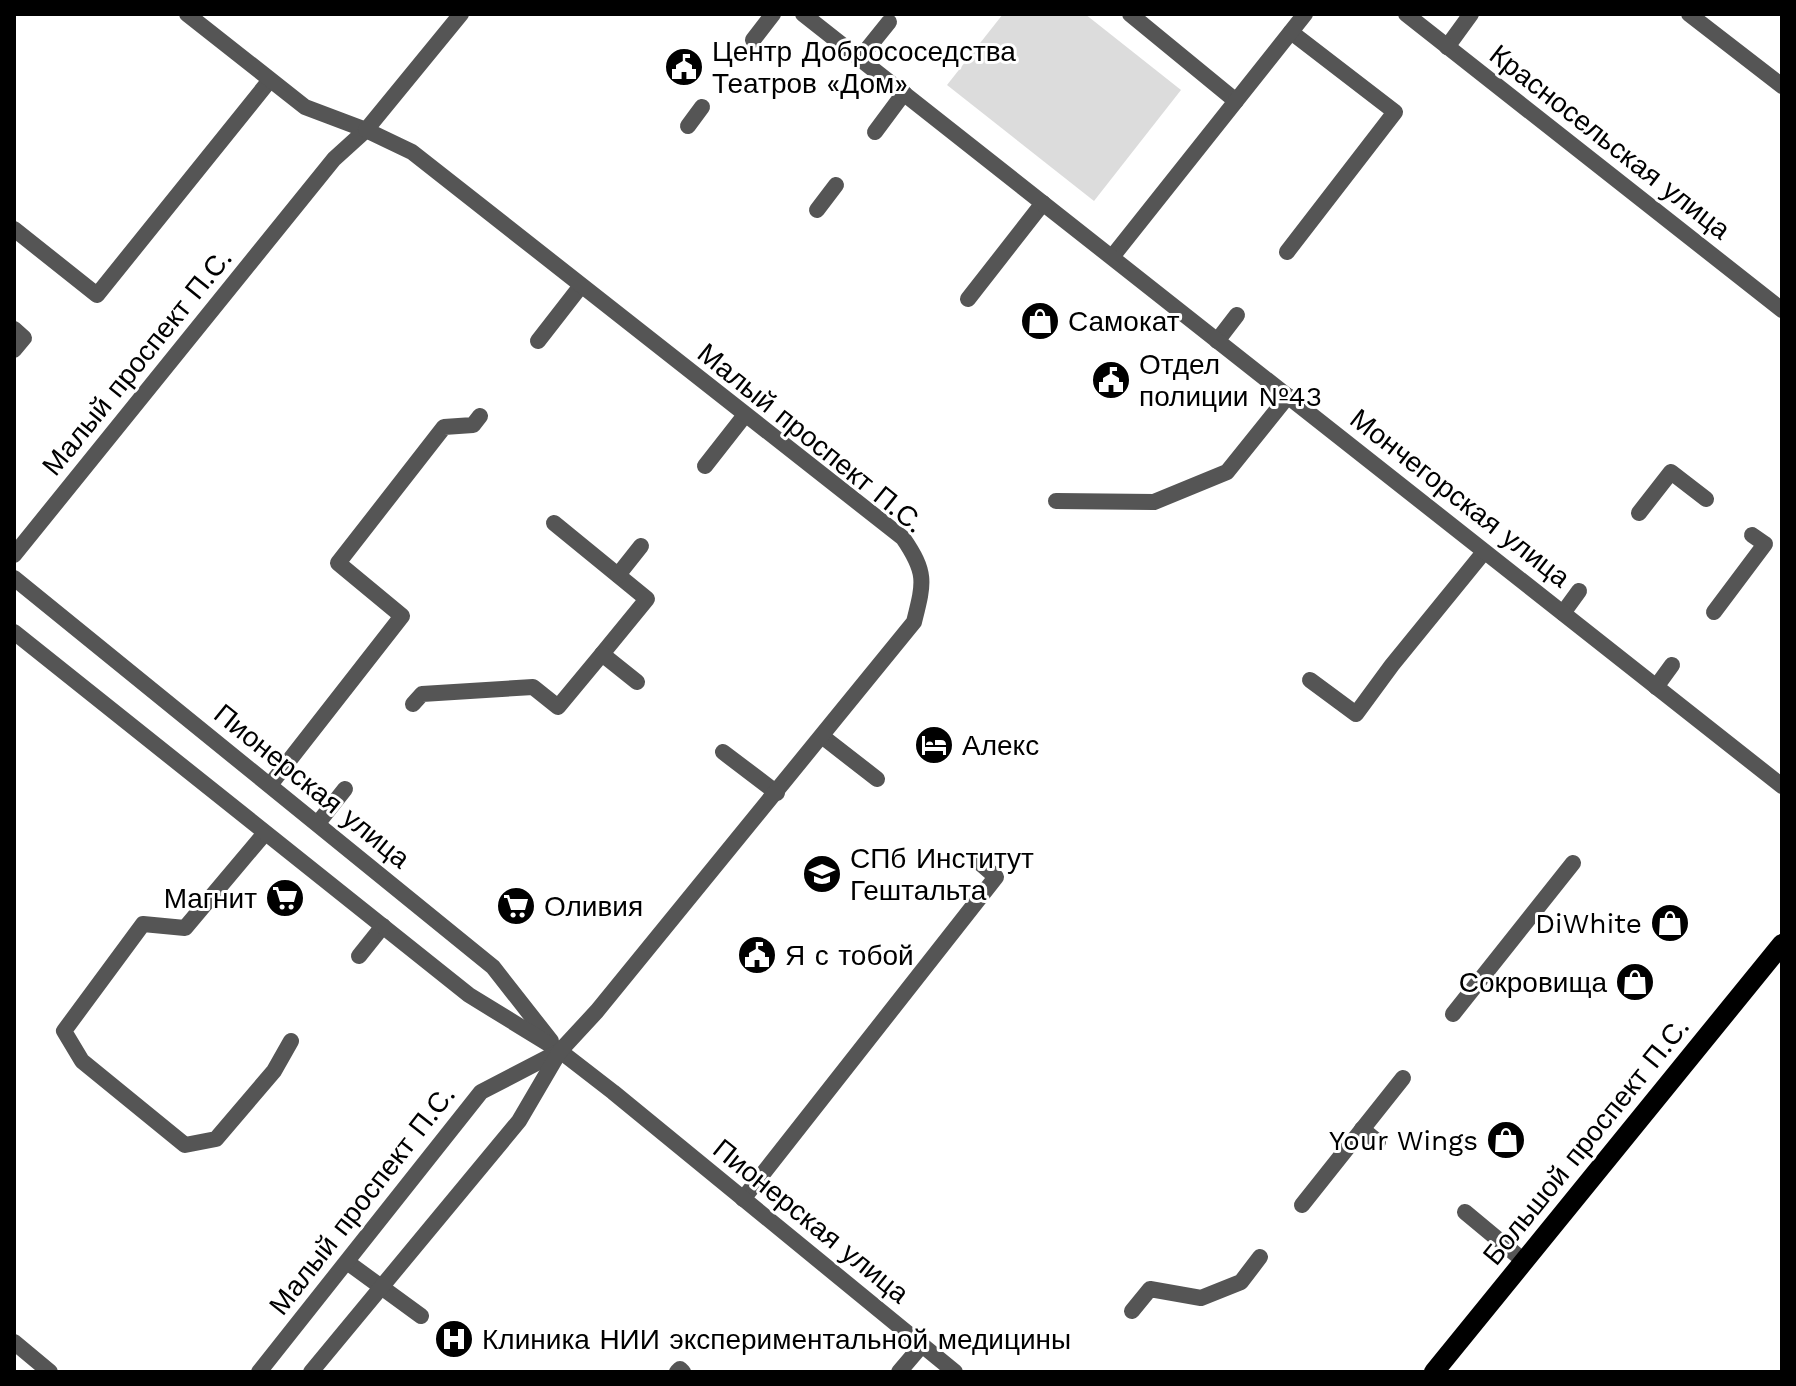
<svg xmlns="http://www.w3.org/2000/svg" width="1796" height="1386" font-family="'Work Sans',sans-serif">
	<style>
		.green { fill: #dcdcdc }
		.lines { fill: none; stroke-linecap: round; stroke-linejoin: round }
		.service { stroke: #555; stroke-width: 16 }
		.minor { stroke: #555; stroke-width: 16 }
		.tertiary { stroke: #555; stroke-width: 16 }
		.primary { stroke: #000; stroke-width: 20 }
		.labels { text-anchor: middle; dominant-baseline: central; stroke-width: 6; stroke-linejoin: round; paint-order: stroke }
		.poi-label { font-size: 28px; fill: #000; stroke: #fff; text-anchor: start }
		.street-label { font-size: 28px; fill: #000; stroke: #fff }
	</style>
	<rect width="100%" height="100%" fill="#fff"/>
	<!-- green -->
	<path class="green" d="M1003 14H1085L1181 90 1094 201 947 85Z"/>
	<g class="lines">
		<!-- service -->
		<g class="service">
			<path d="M1130 14 1236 101"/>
			<path d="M1689 14 1782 86"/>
			<path d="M753 40 773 14"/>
			<path d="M1447 47 1471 14"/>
			<path d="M860 58 889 22"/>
			<path d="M688 126 702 107"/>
			<path d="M875 132 904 93"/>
			<path d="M817 210 836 185"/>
			<path d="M14 229 97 295 270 80"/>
			<path d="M1287 252 1395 112 1291 32"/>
			<path d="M1112 257 1305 14"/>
			<path d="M968 299 1043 203"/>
			<path d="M14 329 24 338 14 350"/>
			<path d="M538 341 580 287"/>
			<path d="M1217 341 1237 315"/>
			<path d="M705 466 745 415"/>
			<path d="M1056 501 1154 502 1227 472 1288 396"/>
			<path d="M1639 513 1671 472 1706 499"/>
			<path d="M554 523 647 599 602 654"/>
			<path d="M618 575 641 546"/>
			<path d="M1714 612 1765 544 1752 535"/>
			<path d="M1563 613 1579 591"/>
			<path d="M1310 680 1356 714 1392 665 1484 552"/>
			<path d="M1656 687 1672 665"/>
			<path d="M413 704 422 694 533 687 558 707 602 654 637 682"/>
			<path d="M823 737 877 779"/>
			<path d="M723 752 777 793"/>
			<path d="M270 785 402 616 338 563 444 427 473 425 480 416"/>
			<path d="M318 823 345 789"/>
			<path d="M265 833 185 928 143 924 64 1031 82 1061 185 1145 216 1139 274 1071 291 1041"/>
			<path d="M359 956 383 926"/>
			<path d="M1453 1014 1573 863"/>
			<path d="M1362 1129 1378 1142"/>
			<path d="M743 1199 996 877 981 864"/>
			<path d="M1302 1205 1403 1078"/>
			<path d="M1465 1212 1524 1261"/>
			<path d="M347 1262 421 1316"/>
			<path d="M1132 1311 1150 1289 1201 1298 1241 1282 1260 1257"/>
			<path d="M677 1372 680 1369 683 1372"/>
			<path d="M899 1372 922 1345"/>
		</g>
		<!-- minor -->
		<g class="minor">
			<path d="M803 14 1782 786"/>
			<path d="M1406 14 1782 310"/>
			<path d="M14 555 334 159 366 130 305 107 187 14"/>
			<path d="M14 1342 50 1372"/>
		</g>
		<!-- tertiary -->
		<g class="tertiary">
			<path d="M14 578 493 967 551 1041"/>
			<path d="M14 632 469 995 560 1051 613 1092 955 1372"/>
			<path d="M259 1372 481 1092 558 1052"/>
			<path d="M311 1372 519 1121 560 1051 597 1011 914 622C924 582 927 573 903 538L412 152 366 130 461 14"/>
		</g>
		<!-- primary -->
		<path class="primary" d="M1434 1372 1782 944"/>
	</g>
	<!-- icons -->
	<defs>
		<g id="civic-disc" transform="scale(2)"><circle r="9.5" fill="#000" stroke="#fff"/><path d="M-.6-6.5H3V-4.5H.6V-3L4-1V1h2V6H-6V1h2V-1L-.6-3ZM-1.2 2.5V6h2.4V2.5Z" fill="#fff"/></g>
		<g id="shop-disc" transform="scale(2)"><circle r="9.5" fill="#000" stroke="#fff"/><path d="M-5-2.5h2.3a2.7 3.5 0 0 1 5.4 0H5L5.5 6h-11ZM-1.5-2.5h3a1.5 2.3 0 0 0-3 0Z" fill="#fff"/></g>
		<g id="hotel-disc" transform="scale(2)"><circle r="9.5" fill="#000" stroke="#fff"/><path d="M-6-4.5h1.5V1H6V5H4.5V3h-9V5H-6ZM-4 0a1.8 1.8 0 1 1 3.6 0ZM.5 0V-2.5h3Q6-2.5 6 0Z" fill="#fff"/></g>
		<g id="university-disc" transform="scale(2)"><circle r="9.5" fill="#000" stroke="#fff"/><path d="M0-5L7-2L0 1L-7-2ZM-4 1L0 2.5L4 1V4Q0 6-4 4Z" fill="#fff"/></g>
		<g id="supermarket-disc" transform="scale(2)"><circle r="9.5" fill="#000" stroke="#fff"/><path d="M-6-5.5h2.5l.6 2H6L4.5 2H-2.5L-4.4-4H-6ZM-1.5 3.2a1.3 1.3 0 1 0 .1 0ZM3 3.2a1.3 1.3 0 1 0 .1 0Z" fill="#fff"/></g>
		<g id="hospital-disc" transform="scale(2)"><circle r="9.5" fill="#000" stroke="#fff"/><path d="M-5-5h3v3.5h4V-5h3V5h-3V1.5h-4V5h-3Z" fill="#fff"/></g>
	</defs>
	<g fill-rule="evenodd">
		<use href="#civic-disc" x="684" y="67"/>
		<use href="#shop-disc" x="1040" y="321"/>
		<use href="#civic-disc" x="1111" y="380"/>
		<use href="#hotel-disc" x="934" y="745"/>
		<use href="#university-disc" x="822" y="874"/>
		<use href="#supermarket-disc" x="285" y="898"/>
		<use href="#supermarket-disc" x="516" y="906"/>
		<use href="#shop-disc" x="1670" y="923"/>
		<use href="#civic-disc" x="757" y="955"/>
		<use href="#shop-disc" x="1635" y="982"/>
		<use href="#shop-disc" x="1506" y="1140"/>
		<use href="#hospital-disc" x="454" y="1339"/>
	</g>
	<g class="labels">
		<!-- poi labels -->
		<g class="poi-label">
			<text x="712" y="51">Центр Добрососедства<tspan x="712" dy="32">Театров «Дом»</tspan></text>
			<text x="1068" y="321">Самокат</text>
			<text x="1139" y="364">Отдел<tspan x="1139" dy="32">полиции №43</tspan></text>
			<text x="962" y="745">Алекс</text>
			<text x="850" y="858">СПб Институт<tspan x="850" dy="32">Гештальта</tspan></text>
			<text x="257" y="898" text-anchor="end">Магнит</text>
			<text x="544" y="906">Оливия</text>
			<text x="1642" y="923" text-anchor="end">DiWhite</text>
			<text x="785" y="955">Я с тобой</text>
			<text x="1607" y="982" text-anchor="end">Сокровища</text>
			<text x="1478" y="1140" text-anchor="end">Your Wings</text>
			<text x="482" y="1339">Клиника НИИ экспериментальной медицины</text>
		</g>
		<!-- street labels -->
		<g class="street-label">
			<text transform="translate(1610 142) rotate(38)">Красносельская улица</text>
			<text transform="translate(137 362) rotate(-51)">Малый проспект П.С.</text>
			<text transform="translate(811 438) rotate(39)">Малый проспект П.С.</text>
			<text transform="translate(1460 498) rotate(38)">Мончегорская улица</text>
			<text transform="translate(312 786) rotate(39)">Пионерская улица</text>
			<text transform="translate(1586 1141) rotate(-51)">Большой проспект П.С.</text>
			<text transform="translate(362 1200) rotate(-52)">Малый проспект П.С.</text>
			<text transform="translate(811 1221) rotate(39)">Пионерская улица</text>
		</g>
	</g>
	<!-- border -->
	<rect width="1796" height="1386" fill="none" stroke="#000000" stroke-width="32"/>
</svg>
